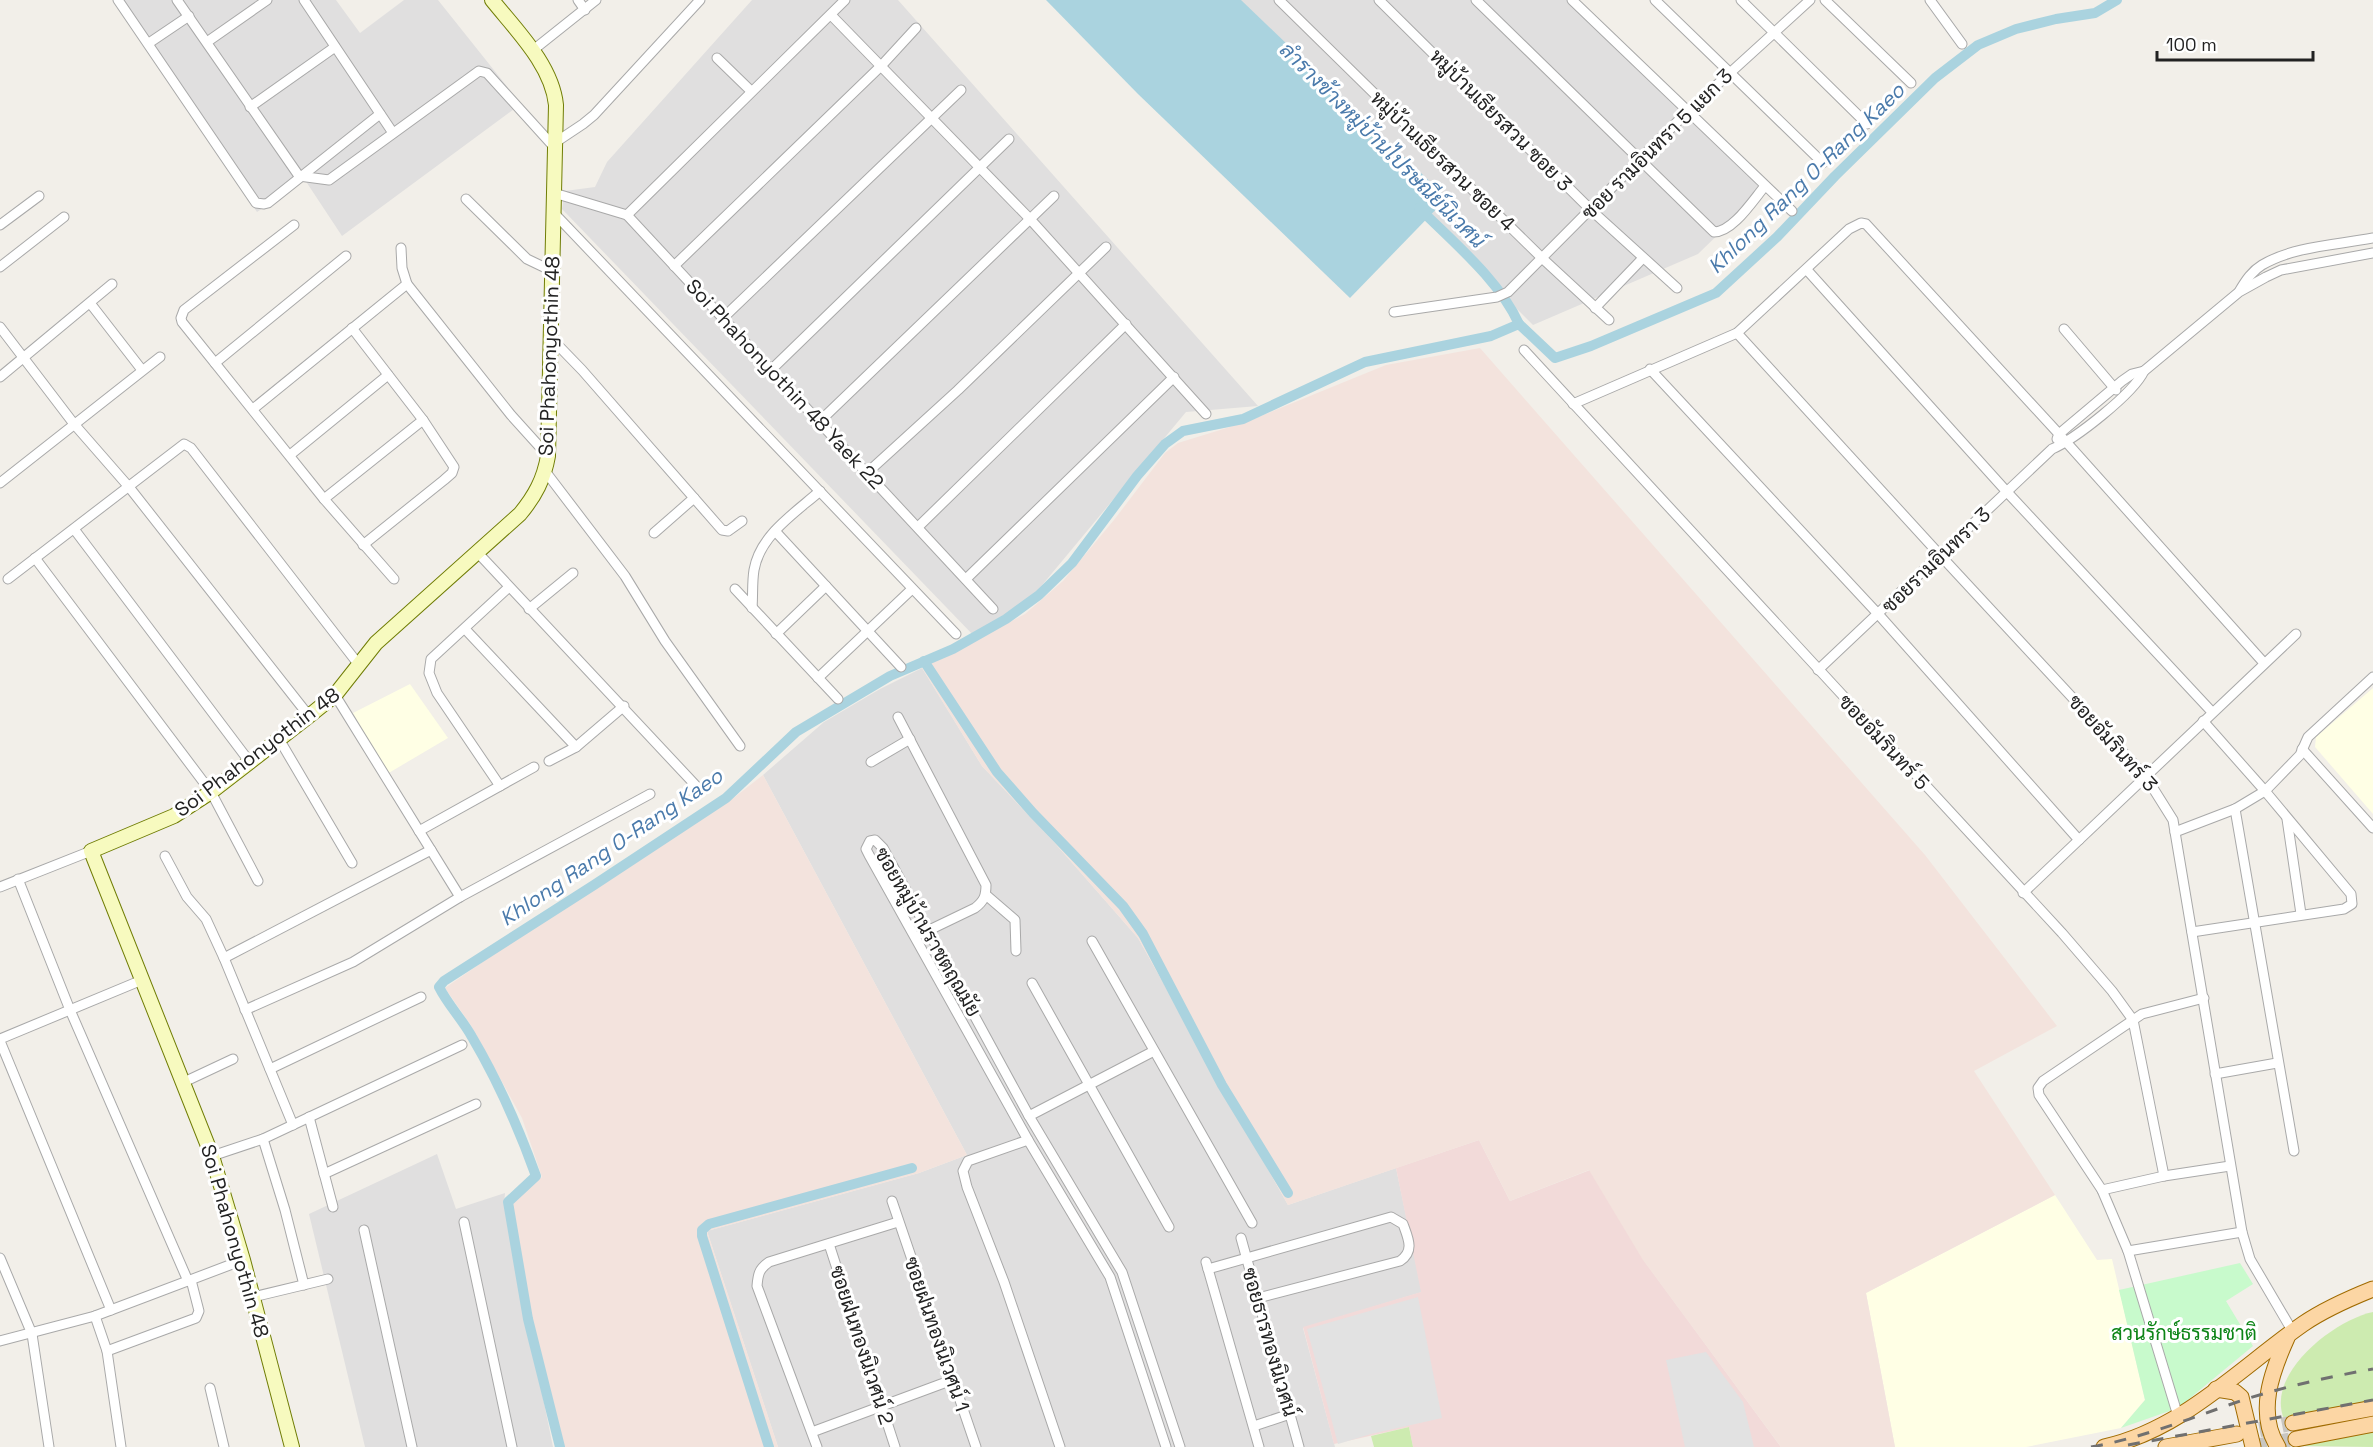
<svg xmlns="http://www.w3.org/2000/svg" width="2373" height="1447" font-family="'Space Grotesk',Sarabun,sans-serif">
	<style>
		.residential { fill: #e0dfdf }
		.commercial { fill: #f2dad9 }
		.education { fill: #ffffe5 }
		.military { fill: #f3e3dd }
		.grass { fill: #cdebb0 }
		.park { fill: #c8facc }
		.parking { fill: #e2e2e2 }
		.water { fill: #aad3df }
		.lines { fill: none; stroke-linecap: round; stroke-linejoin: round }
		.canal { stroke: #aad3df; stroke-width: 10 }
		.primary-tunnel { stroke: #c8c6c1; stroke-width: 15; stroke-dasharray: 15 8; stroke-linecap: butt }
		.street-casing { stroke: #a9a9a9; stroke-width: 11 }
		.secondary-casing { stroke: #707d05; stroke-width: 16 }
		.primary-casing { stroke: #a06b00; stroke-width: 17 }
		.street { stroke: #fff; stroke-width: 9 }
		.secondary { stroke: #f7fabf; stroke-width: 14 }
		.primary { stroke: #fcd6a4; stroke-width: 15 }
		.rail { stroke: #707070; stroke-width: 3; stroke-dasharray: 12 12; stroke-linecap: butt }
		.labels { text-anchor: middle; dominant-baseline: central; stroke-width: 6; stroke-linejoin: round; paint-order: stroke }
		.street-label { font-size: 20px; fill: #222; stroke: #fff }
		.park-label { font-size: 20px; fill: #0c8416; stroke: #fff }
		.water-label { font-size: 21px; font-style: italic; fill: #4a7aab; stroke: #fff }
	</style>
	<rect width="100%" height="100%" fill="#f2efe9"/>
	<!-- residential -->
	<g class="residential">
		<path d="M114 0H336L360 33 404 0H438L521 104 342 236 305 180 257 212Z"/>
		<path d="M752 0H898L1258 406 1186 412 1033 596 975 637 562 209 565 191 595 187 607 162Z"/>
		<path d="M1207 0H1578L1768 186 1698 254 1533 325Z"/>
		<path d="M922 668 982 766 1053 841 1138 938 1288 1205 1396 1168 1422 1292 1303 1328 1335 1447H778L707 1231 919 1173 967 1155 763 775 824 722 880 689Z"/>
		<path d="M437 1154 456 1209 505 1193 504 1205 553 1447H365L309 1214Z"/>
	</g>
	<!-- commercial -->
	<path class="commercial" d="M1479 1140 1510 1201 1590 1170 1645 1262 1781 1447H1413L1409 1427 1334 1444 1303 1327 1421 1292 1396 1168Z"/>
	<!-- education -->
	<g class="education">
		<path d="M410 684 448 738 387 774 353 713Z"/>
		<path d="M2373 688V814L2315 747 2316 737Z"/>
		<path d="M2055 1195 2097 1260 2112 1259 2145 1400 2121 1428 2026 1447H1895L1866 1293Z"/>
	</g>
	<!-- military -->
	<g class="military">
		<path d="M1480 348 1925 855 2057 1026 1974 1071 2055 1195 1866 1293 1895 1447H1781L1643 1260 1589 1170 1510 1201 1479 1140 1288 1205 1138 938 1053 841 982 766 922 668 1025 614 1063 581 1114 520 1165 453 1178 443 1246 422 1386 365Z"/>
		<path d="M763 775 967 1155 919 1173 707 1231 778 1447H562L533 1322 512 1202 542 1177 522 1118 470 1024 445 988 530 929 731 800Z"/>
	</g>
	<!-- grass -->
	<g class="grass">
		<path d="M2373 1312V1405L2284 1419C2265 1374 2334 1320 2373 1312Z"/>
		<path d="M1409 1427 1413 1447H1374L1371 1436Z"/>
		<path d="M2373 1432V1447L2298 1446Z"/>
	</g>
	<!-- park -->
	<path class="park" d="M2240 1263 2253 1284 2226 1301 2253 1346 2178 1408 2121 1428 2145 1400 2119 1290Z"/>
	<!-- parking -->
	<g class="parking">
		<path d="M1418 1297 1442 1418 1371 1434 1338 1444 1307 1329Z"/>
		<path d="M1706 1352 1743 1402 1754 1447H1685L1666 1360Z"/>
	</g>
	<!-- water -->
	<path class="water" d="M1046 0H1241L1447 198 1350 298 1138 94Z"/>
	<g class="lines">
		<!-- canal -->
		<g class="canal">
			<path d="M1419 208C1454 243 1499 280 1519 324"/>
			<path d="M924 661 997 772 1033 813 1123 906 1143 934 1222 1085 1288 1193"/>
			<path d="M560 1447 528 1319 508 1202 536 1176C519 1129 498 1081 472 1037 462 1019 448 1005 439 987L444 981 594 885 726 798 796 732 890 676 953 649 1006 619 1039 595 1072 563 1137 476 1165 444 1183 431 1243 419 1365 362 1491 336 1519 324 1555 358 1591 346 1716 293 1777 237 1835 176 1935 78 1978 45 2016 29 2056 19 2095 13 2117 0"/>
			<path d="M769 1447 702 1236V1230L709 1224 912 1168"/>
		</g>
		<!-- primary-tunnel -->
		<g class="primary-tunnel">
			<path d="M2237 1434 2293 1423"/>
			<path d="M2252 1447 2296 1439"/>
		</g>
		<!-- street casing -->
		<g class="street-casing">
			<g id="street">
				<path d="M118 0 256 203 264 204 268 203 380 114"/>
				<path d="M177 0 299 176"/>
				<path d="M304 0 393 133"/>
				<path d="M578 0 585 10"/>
				<path d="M1279 0 1543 259 1609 320"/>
				<path d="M1379 0 1591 210 1677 288"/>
				<path d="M1476 0 1714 232C1733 232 1753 200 1765 186"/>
				<path d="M1572 0 1792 211"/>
				<path d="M1655 0 1823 163"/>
				<path d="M1741 0 1867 124"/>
				<path d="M1825 0 1911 83"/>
				<path d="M1930 0 1962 44"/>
				<path d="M831 15 1030 219 1206 414"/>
				<path d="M207 42 267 0"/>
				<path d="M149 43 189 16"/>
				<path d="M532 51 596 0"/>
				<path d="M717 58 751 91"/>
				<path d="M250 107 335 47"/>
				<path d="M556 142 583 124 594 115 700 0"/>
				<path d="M299 176 329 180 479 71 487 73 555 148"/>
				<path d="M554 193 627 215 993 609"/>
				<path d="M466 199 527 259 552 271"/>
				<path d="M553 212 956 634"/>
				<path d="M627 215 845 0"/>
				<path d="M0 225 39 196"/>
				<path d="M294 225 184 310 181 318 182 322 324 499 394 579"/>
				<path d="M401 248 402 268 407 284 511 415 548 456"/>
				<path d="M674 266 882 65 916 28"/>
				<path d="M0 267 64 217"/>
				<path d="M1807 270 2007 492 2212 712"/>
				<path d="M2240 290C2246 280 2252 271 2262 265 2294 246 2337 245 2373 238"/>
				<path d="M90 303 142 370"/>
				<path d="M1595 308 1643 258"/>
				<path d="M1394 312 1497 297 1508 292 1687 112 1810 0"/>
				<path d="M722 319 961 90"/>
				<path d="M0 327 74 424 129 487 309 716"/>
				<path d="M352 328 423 420 454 467 452 473 444 480 363 545"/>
				<path d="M2064 329 2116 390"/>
				<path d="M1737 333 1940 555 2146 777 2173 820 2242 1232 2250 1259 2293 1332"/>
				<path d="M550 337 582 370 722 530 728 531 742 521"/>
				<path d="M1524 350 2062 933 2112 991 2133 1020 2164 1176"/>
				<path d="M215 363 346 256"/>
				<path d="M772 369 1009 139"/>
				<path d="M1650 369 1879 615 2079 840"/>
				<path d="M0 377 112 284"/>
				<path d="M1573 404 1737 333 1849 229 1861 223 1866 224 2059 434 2264 663"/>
				<path d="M253 409 407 284"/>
				<path d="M820 421 1054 196"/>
				<path d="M2057 439 2059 434 2122 381 2132 374 2144 371"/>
				<path d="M290 455 388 375"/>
				<path d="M545 471 625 576 665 641 740 746"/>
				<path d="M868 472 958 390 1106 247"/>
				<path d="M0 483 160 357"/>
				<path d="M324 499 423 420"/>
				<path d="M918 527 1126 324"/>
				<path d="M74 529 249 761"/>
				<path d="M775 531 901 667"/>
				<path d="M654 533 694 498"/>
				<path d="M478 553 700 790"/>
				<path d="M35 558 211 792 258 881"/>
				<path d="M8 579 184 444 191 448 359 665"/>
				<path d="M966 579 1174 377"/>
				<path d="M735 589 838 699"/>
				<path d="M752 608C753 596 752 582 754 570 760 535 795 513 820 491"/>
				<path d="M529 609 573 573"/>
				<path d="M465 629 576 747"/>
				<path d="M776 634 826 586"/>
				<path d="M1818 670 2052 449C2075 439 2133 394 2144 371L2239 292 2266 277 2281 270 2373 253"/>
				<path d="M818 678 912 589"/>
				<path d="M335 695 460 897"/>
				<path d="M898 717 986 885C986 896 984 901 975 908L921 934"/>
				<path d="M279 739 352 863"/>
				<path d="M2302 749 2373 828"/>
				<path d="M549 761 576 747 624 706"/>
				<path d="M871 762 910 739"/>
				<path d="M500 786 437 693 429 673 431 659 509 587"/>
				<path d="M2235 809 2294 1151"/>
				<path d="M2287 819 2301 914"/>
				<path d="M419 831 534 767"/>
				<path d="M2175 832 2235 809 2265 791 2300 755 2308 737 2373 677"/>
				<path d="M165 856 187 897 206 919 224 958 293 1125"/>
				<path d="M18 879 70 1010 188 1281"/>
				<path d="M0 887 91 851"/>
				<path d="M2023 893 2296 634"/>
				<path d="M986 895 1015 920 1016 951"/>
				<path d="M2192 932 2344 909 2352 904 2351 894 2265 791 2203 721"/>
				<path d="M1092 941 1252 1223"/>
				<path d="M224 958 431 850"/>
				<path d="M1032 983 1169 1227"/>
				<path d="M245 1010 353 962 460 897 650 794"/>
				<path d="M0 1039 142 980"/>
				<path d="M0 1041 111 1310"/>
				<path d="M270 1069 421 997"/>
				<path d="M2215 1074 2277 1063"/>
				<path d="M184 1082 233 1059"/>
				<path d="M1029 1116 1154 1051"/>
				<path d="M309 1117 333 1207"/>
				<path d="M263 1139 285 1210 304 1285"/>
				<path d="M1028 1140 968 1161 963 1171 967 1187 1004 1282 1060 1447"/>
				<path d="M212 1156 263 1139 462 1045"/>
				<path d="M324 1174 476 1104"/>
				<path d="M2102 1190 2164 1176 2230 1166"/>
				<path d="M892 1201 976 1447"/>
				<path d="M464 1222 512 1447"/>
				<path d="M364 1230 412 1447"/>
				<path d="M1241 1238 1299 1447"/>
				<path d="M829 1244 895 1447"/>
				<path d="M2128 1251 2242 1232"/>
				<path d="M0 1258 32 1334 49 1447"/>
				<path d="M1206 1262 1259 1447"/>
				<path d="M1208 1269 1391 1217 1403 1224C1408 1238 1415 1251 1400 1261L1258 1298"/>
				<path d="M253 1297 328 1279"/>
				<path d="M95 1316 107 1351 121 1447"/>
				<path d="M0 1341 95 1316 243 1260"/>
				<path d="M107 1351 196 1318 199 1311 191 1280"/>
				<path d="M210 1388 224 1447"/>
				<path d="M2178 1416 2128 1251 2102 1190 2039 1095 2038 1088 2043 1081 2142 1014 2204 998"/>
				<path d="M1254 1426 1290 1414"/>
				<path d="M812 1432 952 1380"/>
				<path d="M817 1447 757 1286C758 1274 759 1269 769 1262L898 1222"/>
				<path d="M1166 1447 1110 1277 1028 1140 869 855 866 849 870 841 875 840 883 848 1029 1116 1122 1272 1180 1447"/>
			</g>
		</g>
		<!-- secondary casing -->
		<g class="secondary-casing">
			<path id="secondary" d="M292 1447 243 1260 212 1156 91 851 174 816 211 792 309 716 335 695 376 643 520 514C535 496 544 479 548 456L556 105C552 65 516 30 492 0"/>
		</g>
		<!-- primary casing -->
		<g class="primary-casing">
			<g id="primary">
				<path d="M2216 1389 2235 1392 2241 1397 2253 1447"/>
				<path d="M2293 1423 2373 1408"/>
				<path d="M2296 1439 2373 1424"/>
				<path d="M2104 1447C2182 1430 2240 1368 2303 1324 2325 1309 2348 1299 2373 1289"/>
				<path d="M2166 1447 2237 1434"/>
				<path d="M2278 1447C2256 1413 2272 1371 2287 1338"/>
			</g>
		</g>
		<!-- street -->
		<use href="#street" class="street"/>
		<!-- secondary -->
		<use href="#secondary" class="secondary"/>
		<!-- primary -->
		<use href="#primary" class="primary"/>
		<!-- rail -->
		<g class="rail">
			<path d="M2128 1445 2373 1400"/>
			<path d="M2091 1447C2142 1438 2191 1418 2240 1401 2283 1387 2328 1377 2373 1369"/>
		</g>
	</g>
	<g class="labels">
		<!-- street labels -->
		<g class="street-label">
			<text transform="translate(1501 120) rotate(45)">หมู่บ้านเธียรสวน ซอย 3</text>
			<text transform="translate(1657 144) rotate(-45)">ซอย รามอินทรา 5 แยก 3</text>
			<text transform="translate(1443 161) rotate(44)">หมู่บ้านเธียรสวน ซอย 4</text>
			<text transform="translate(549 356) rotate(-88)">Soi Phahonyothin 48</text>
			<text transform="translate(785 384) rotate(47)">Soi Phahonyothin 48 Yaek 22</text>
			<text transform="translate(1936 560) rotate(-44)">ซอยรามอินทรา 3</text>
			<text transform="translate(1884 742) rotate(47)">ซอยอัมรินทร์ 5</text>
			<text transform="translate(2113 743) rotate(48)">ซอยอัมรินทร์ 3</text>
			<text transform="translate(257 752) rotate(-37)">Soi Phahonyothin 48</text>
			<text transform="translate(928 932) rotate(60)">ซอยหมู่บ้านราชตฤณมัย</text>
			<text transform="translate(235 1241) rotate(74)">Soi Phahonyothin 48</text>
			<text transform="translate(937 1334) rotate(71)">ซอยฝนทองนิเวศน์ 1</text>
			<text transform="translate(1270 1342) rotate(74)">ซอยธารทองนิเวศน์</text>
			<text transform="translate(862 1345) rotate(72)">ซอยฝนทองนิเวศน์ 2</text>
		</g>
		<!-- park labels -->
		<g class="park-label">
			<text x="2184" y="1333">สวนรักษ์ธรรมชาติ</text>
		</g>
		<!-- water labels -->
		<g class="water-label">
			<text transform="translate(1383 145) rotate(45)">ลำรางข้างหมู่บ้านไปรษณีย์นิเวศน์</text>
			<text transform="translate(1806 178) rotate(-44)">Khlong Rang O-Rang Kaeo</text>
			<text transform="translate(611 847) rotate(-34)">Khlong Rang O-Rang Kaeo</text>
		</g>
	</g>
	<!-- scale -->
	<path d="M2157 51v9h156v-9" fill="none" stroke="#222222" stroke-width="3"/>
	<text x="2166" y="51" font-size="18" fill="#222222" stroke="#ffffff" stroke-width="4.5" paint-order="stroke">100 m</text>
</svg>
